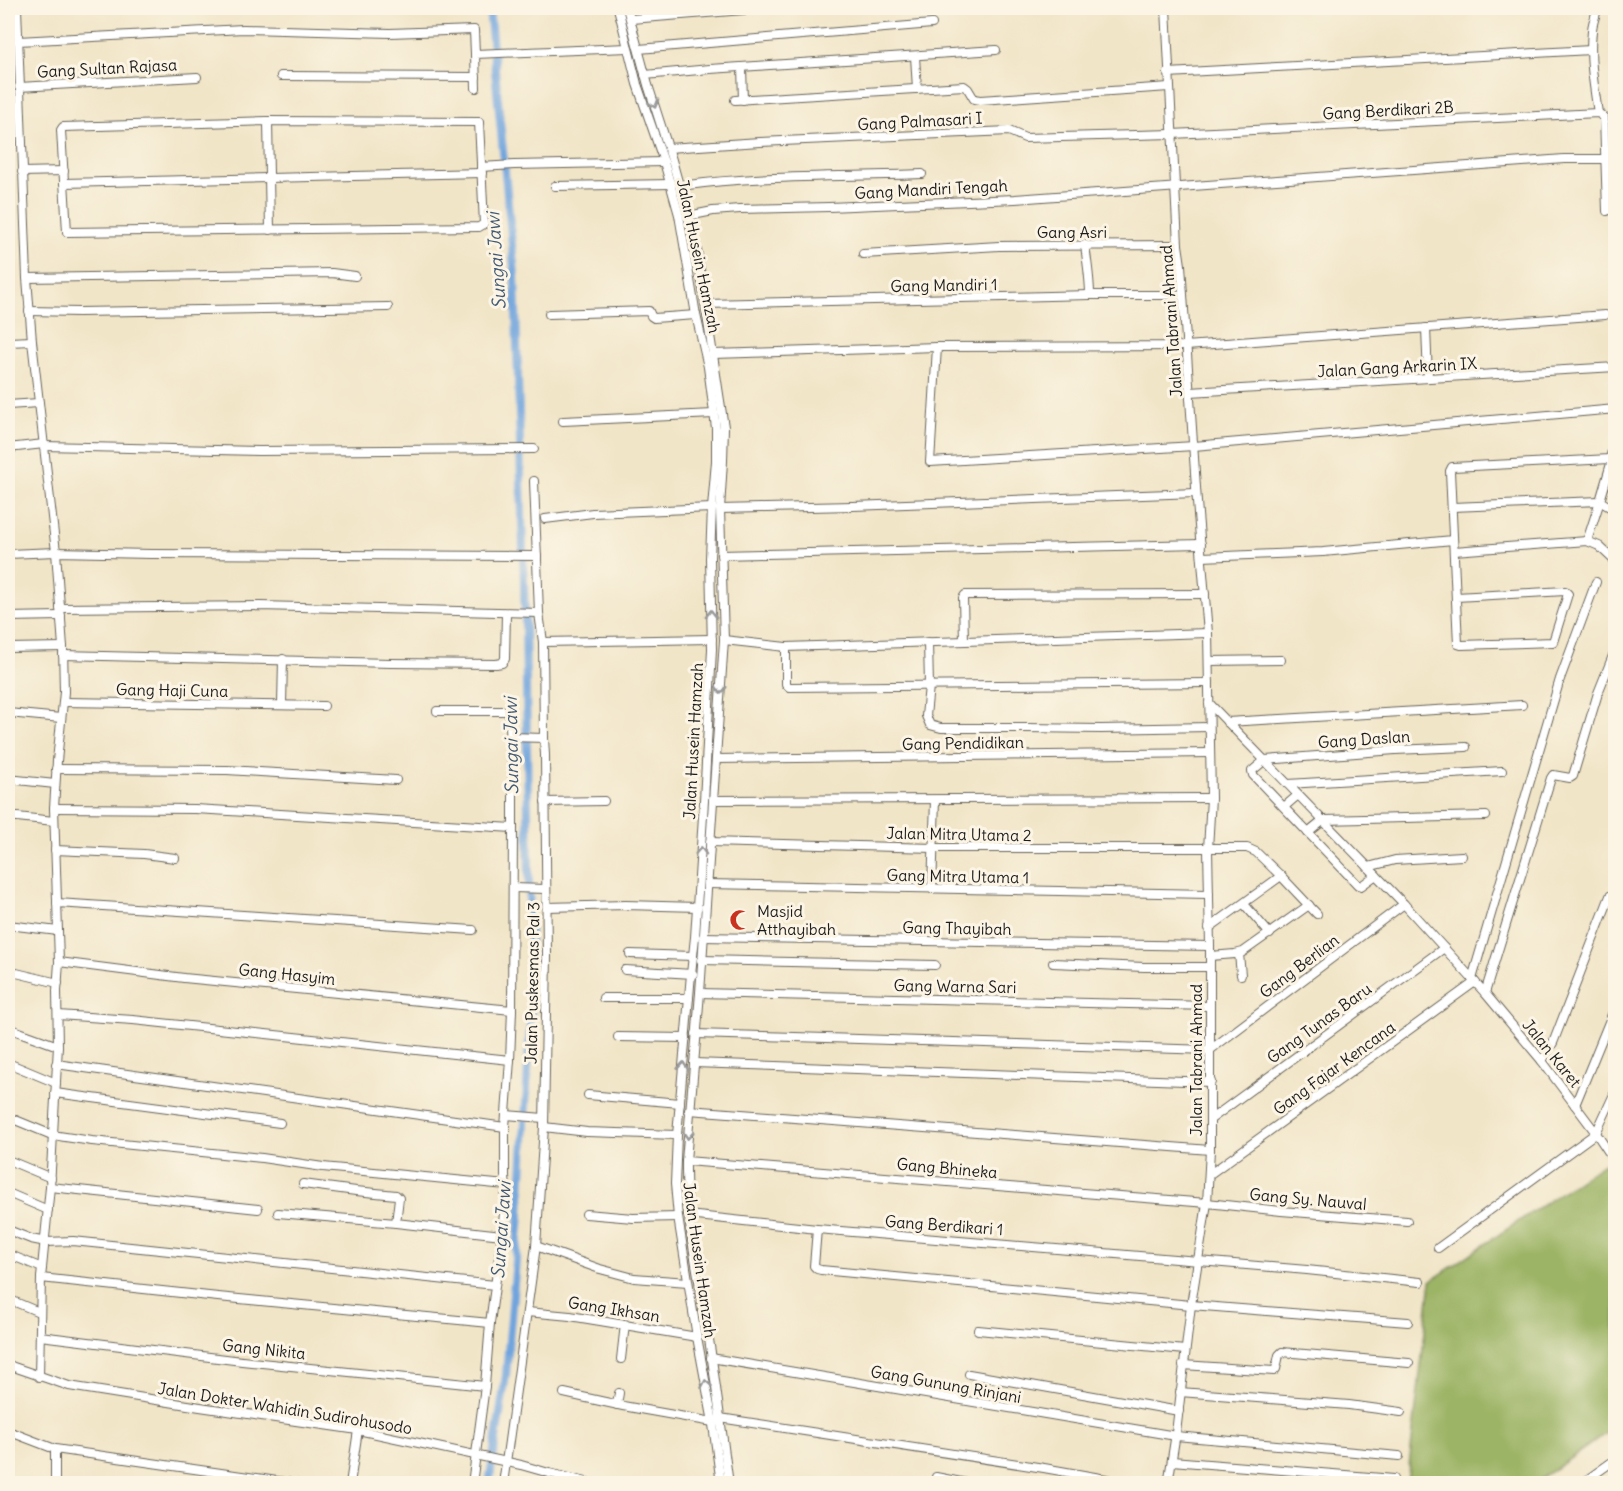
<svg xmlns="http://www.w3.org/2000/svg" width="1623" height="1491" font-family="Delius,sans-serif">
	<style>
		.forest { fill: #9cb465; stroke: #5c6840; stroke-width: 1.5 }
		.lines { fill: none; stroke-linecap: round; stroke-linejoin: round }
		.canal { stroke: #70a4dd; stroke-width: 8 }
		.minor-casing { stroke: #676258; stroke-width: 10 }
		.minor { stroke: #fff; stroke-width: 8 }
		.oneway { stroke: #999 }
		.labels { text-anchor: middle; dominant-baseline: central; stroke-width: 6; stroke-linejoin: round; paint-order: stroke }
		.street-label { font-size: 16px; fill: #1c1c1c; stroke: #fcf5e5 }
		.poi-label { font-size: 16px; fill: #1c1c1c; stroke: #fcf5e5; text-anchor: start }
		.water-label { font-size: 18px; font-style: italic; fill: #425973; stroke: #fcf5e5 }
	</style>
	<rect width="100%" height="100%" fill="#fcf5e5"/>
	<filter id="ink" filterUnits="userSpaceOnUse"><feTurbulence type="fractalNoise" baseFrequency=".0167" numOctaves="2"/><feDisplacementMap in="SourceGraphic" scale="12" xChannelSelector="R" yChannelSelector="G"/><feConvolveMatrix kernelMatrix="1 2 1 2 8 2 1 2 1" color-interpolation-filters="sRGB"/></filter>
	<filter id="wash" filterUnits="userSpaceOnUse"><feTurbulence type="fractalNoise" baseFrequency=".008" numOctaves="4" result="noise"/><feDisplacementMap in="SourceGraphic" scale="24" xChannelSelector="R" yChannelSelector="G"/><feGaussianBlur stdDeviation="1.35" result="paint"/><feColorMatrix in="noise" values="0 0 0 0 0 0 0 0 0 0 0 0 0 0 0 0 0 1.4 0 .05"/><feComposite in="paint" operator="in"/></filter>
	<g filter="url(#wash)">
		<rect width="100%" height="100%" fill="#f1e5c7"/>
		<!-- forest -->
		<path class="forest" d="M1604 1163 1616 1182 1615 1427 1535 1483H1407L1431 1281Z"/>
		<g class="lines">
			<!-- canal -->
			<path class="canal" d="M489 1484 506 1375 520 1214 531 1011 525 616 515 275 489 8"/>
		</g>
	</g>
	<g filter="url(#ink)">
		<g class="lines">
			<!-- minor casing -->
			<g class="minor-casing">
				<g id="minor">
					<path d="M17 8 27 278 32 341 56 552 63 647 64 692 57 761 54 808 59 962 57 991 58 1046 50 1187 41 1278 39 1377"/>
					<path d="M618 8 637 84 664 162 679 215 696 315 708 367 716 428V461L712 508 710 558 712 649 704 801 695 937 691 974 677 1135 675 1184 678 1217 697 1337 712 1417 721 1484"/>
					<path d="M627 8 648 85 672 160 697 250 724 427 723 461 720 509 724 640 700 993 686 1161C685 1219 699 1276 708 1333 716 1383 722 1434 729 1484"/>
					<path d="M1166 8 1178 245 1181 265 1197 502 1208 633 1211 798 1208 849 1210 946V1150L1207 1203 1191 1305 1176 1433 1168 1484"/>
					<path d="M1597 8C1596 16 1592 23 1592 31 1589 58 1594 86 1598 113"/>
					<path d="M631 19 769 8"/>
					<path d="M18 41 243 29 390 33 474 30 475 54"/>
					<path d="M639 49 932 24"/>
					<path d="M915 56 917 89"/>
					<path d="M742 67 743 100"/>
					<path d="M1168 73 1591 50"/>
					<path d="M645 75 710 69 996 50"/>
					<path d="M281 76 476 77"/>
					<path d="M19 87 197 77"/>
					<path d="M476 88 475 54 628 48"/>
					<path d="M735 100 964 86 968 89 974 99 980 100 1169 87"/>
					<path d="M268 121 479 122 484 224 479 227 67 232 61 130 63 127Z"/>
					<path d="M268 121 270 230"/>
					<path d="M668 148 760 142 1009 131 1025 138 1172 134 1598 113 1604 117 1607 211"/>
					<path d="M481 167 514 165 664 162"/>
					<path d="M22 172 64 171"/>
					<path d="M64 183 482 173"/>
					<path d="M555 186 671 184"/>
					<path d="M680 186C760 175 841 177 922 174"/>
					<path d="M688 216 713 211 740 209 829 207 1015 199 1564 159H1616"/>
					<path d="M1085 245C1087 262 1090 278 1090 295"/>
					<path d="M863 254 999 246 1178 245"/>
					<path d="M27 278 332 273 355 276"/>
					<path d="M706 304 1090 295H1182"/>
					<path d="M29 311 79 312 388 307"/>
					<path d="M549 314 649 311 651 316 654 318 696 315"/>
					<path d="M1426 328 1428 378"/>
					<path d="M8 342 32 341"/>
					<path d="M937 347 930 462 1194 446 1616 409"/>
					<path d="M713 354 937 347 1186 346 1605 315"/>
					<path d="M1190 392 1616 367"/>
					<path d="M8 405 39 403"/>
					<path d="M563 421 714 414"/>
					<path d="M44 446 259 451 534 449"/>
					<path d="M8 448 44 444"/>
					<path d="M1610 459 1616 434"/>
					<path d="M1612 460 1600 501 1616 511"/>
					<path d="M1452 507 1600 501 1587 541"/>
					<path d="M720 509 853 506 1196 493"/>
					<path d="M545 519 593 513 712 508"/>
					<path d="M1454 551 1587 541 1599 546 1616 562"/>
					<path d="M8 554 56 552 151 554 537 556"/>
					<path d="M721 555 1201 544"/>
					<path d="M1202 557 1323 552 1453 540"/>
					<path d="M1456 597 1565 591 1568 594 1553 642 1461 645 1458 644 1450 471 1452 467 1610 459 1616 460"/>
					<path d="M60 608 260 606 539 613"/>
					<path d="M8 617 61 616"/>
					<path d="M724 640 786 647 1208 633"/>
					<path d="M964 641 963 598 965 595 1205 594"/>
					<path d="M543 642 712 639"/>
					<path d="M928 642 929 686 926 716 930 725 941 728H1025L1101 729 1209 727"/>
					<path d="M786 647V684L789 687 1209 683"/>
					<path d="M8 648 63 647"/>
					<path d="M63 655 391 663 496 664 502 663 505 659 506 613"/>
					<path d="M1209 661 1281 660"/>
					<path d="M63 702 324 706"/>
					<path d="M1209 703 1404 904 1485 993 1542 1061 1596 1133 1616 1163"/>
					<path d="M282 705 283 659"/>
					<path d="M509 707 513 783V828"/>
					<path d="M437 711H509"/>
					<path d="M8 713 61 718"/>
					<path d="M1227 722 1522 705"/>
					<path d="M510 737 544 738"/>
					<path d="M717 759 1210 753"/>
					<path d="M56 769 227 770 396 780"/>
					<path d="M8 779 55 784"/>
					<path d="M1288 784 1502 771"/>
					<path d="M713 800 1211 798"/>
					<path d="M545 802 604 801"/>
					<path d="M1284 807 1298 795"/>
					<path d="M54 808 195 809 513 828 512 1010 510 1060 505 1127V1176L506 1190 502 1235 490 1323 485 1386 472 1484"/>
					<path d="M8 816 54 821"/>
					<path d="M1308 833 1324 820 1486 816"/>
					<path d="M710 842 934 848H1247L1256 852 1281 876 1317 914"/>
					<path d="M55 850 144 854 175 858"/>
					<path d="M1368 867 1395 860 1462 856"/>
					<path d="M1376 875 1361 886 1358 885 1253 775 1252 771 1265 760 1395 750 1466 747"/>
					<path d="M707 884 1209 894"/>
					<path d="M513 888 546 889"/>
					<path d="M932 889 935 800"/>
					<path d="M57 903 473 930"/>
					<path d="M1244 904 1270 934"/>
					<path d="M547 907 626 905 698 907"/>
					<path d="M8 925 58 931"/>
					<path d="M1209 928 1281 876"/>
					<path d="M703 937 1210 946"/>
					<path d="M630 954 693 956"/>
					<path d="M1239 954 1241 975"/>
					<path d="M1210 956 1235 954 1243 952 1309 905"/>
					<path d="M701 960 935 965"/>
					<path d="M59 962 184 978 512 1010"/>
					<path d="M1053 963 1144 967H1210"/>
					<path d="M625 970 693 974"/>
					<path d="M8 971 58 983"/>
					<path d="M1472 979 1560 679 1596 582"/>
					<path d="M700 993 1209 1006"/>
					<path d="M1485 993 1551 778 1553 775 1570 778 1573 776 1598 693 1616 648"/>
					<path d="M603 998H689"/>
					<path d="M58 1015 133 1020 510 1060"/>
					<path d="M8 1028 58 1046"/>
					<path d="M696 1034 1210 1050 1404 904"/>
					<path d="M618 1037 686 1038"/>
					<path d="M1542 1061 1553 1043 1610 896 1614 893 1616 888"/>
					<path d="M8 1063 56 1083"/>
					<path d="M694 1063 1211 1082"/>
					<path d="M56 1064 505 1127"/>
					<path d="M55 1093 280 1123"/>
					<path d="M588 1095 680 1103"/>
					<path d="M1575 1105 1616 1005"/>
					<path d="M689 1110 1210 1150"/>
					<path d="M506 1115 544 1118"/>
					<path d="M8 1117 52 1135 92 1141 262 1158 323 1167 506 1185"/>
					<path d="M1211 1119 1444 948"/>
					<path d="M544 1127 587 1132 677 1135"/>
					<path d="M8 1160 51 1178"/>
					<path d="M686 1161 1207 1203 1281 1211 1407 1221"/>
					<path d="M1210 1174 1475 982"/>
					<path d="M303 1184 356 1191 396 1195 399 1198 396 1223"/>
					<path d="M50 1187 258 1209"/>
					<path d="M8 1193 48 1210"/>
					<path d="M278 1213 396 1223 502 1235"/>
					<path d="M586 1214 633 1218 678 1217"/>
					<path d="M688 1215 817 1229 1307 1270 1420 1282"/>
					<path d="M817 1229 814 1266 817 1269 821 1270 1191 1305 1408 1322"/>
					<path d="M8 1230 31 1239 46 1242 73 1241 495 1285"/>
					<path d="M536 1246 600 1269 634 1278 688 1282"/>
					<path d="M1438 1248 1596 1133 1616 1090"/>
					<path d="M8 1254 42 1268"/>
					<path d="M41 1278 218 1297 490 1323"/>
					<path d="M8 1299 39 1312"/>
					<path d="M527 1312 570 1316 697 1337"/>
					<path d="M978 1330 1185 1350"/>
					<path d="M40 1336 242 1361 485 1386"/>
					<path d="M711 1358 1176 1436 1399 1456"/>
					<path d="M621 1359 625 1324"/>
					<path d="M8 1365 69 1386 200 1407 358 1430 521 1465 549 1473 595 1484"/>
					<path d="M1183 1365 1274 1371 1276 1369 1279 1355 1282 1352 1409 1363"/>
					<path d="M969 1374 1179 1411"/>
					<path d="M8 1381 10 1365"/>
					<path d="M1180 1392 1349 1405 1401 1412"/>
					<path d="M564 1393 623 1406 713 1422"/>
					<path d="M617 1405 619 1393"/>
					<path d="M720 1418 1044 1468 1134 1484"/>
					<path d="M8 1431 55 1449 298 1484"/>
					<path d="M55 1449V1481L56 1484"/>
					<path d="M1172 1461 1394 1479"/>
					<path d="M936 1477 971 1484"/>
					<path d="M350 1484 358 1430"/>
					<path d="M503 1484 536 1246 544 1127 547 956 545 755 544 738 543 642 539 613 534 481"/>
					<path d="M1581 1484 1616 1459"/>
				</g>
			</g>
			<!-- minor -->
			<use href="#minor" class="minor"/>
		</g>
		<!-- one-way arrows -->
		<defs><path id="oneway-chevron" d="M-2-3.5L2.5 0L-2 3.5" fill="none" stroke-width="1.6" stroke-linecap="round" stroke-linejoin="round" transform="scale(1.5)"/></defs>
		<g class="oneway">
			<use href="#oneway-chevron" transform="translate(654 104) rotate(73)"/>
			<use href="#oneway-chevron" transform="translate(711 614) rotate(-91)"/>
			<use href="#oneway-chevron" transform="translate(721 690) rotate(93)"/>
			<use href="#oneway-chevron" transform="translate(701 851) rotate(-87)"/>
			<use href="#oneway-chevron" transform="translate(683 1066) rotate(-85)"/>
			<use href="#oneway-chevron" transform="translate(688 1135) rotate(94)"/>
			<use href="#oneway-chevron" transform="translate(706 1384) rotate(-100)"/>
		</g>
	</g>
	<!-- icons -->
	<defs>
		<g id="mosque-bare" transform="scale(1.62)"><path d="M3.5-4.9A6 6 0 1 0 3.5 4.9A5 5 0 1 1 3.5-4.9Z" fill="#c8321e" stroke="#fcf5e5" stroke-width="2.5" paint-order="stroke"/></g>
	</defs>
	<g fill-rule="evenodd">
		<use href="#mosque-bare" x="740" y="920"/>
	</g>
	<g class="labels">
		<!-- street labels -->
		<g class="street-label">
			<text transform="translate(107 68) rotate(-3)">Gang Sultan Rajasa</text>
			<text transform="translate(1388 110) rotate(-3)">Gang Berdikari 2B</text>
			<text transform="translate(920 121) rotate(-3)">Gang Palmasari I</text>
			<text transform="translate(931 189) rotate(-3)">Gang Mandiri Tengah</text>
			<text x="1072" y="232">Gang Asri</text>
			<text transform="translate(699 256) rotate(78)">Jalan Husein Hamzah</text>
			<text transform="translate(944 285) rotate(-1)">Gang Mandiri 1</text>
			<text transform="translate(1171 321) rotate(-94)">Jalan Tabrani Ahmad</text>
			<text transform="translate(1397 367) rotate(-3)">Jalan Gang Arkarin IX</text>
			<text transform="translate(172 690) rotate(1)">Gang Haji Cuna</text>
			<text transform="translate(1364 739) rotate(-4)">Gang Daslan</text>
			<text transform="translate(693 741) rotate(-87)">Jalan Husein Hamzah</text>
			<text transform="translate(963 743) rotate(-1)">Gang Pendidikan</text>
			<text transform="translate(959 834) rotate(1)">Jalan Mitra Utama 2</text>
			<text transform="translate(958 876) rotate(1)">Gang Mitra Utama 1</text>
			<text transform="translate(957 928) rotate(1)">Gang Thayibah</text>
			<text transform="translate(1299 966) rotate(-37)">Gang Berlian</text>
			<text transform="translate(287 974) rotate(6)">Gang Hasyim</text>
			<text transform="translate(532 983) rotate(-89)">Jalan Puskesmas Pal 3</text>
			<text transform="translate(955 986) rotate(1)">Gang Warna Sari</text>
			<text transform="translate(1319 1023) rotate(-36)">Gang Tunas Baru</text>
			<text transform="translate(1552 1053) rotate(51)">Jalan Karet</text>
			<text transform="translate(1196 1060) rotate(-90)">Jalan Tabrani Ahmad</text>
			<text transform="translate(1334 1068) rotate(-36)">Gang Fajar Kencana</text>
			<text transform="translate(947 1168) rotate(5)">Gang Bhineka</text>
			<text transform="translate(1308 1199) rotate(5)">Gang Sy. Nauval</text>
			<text transform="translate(944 1225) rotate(4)">Gang Berdikari 1</text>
			<text transform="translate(700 1260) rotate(82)">Jalan Husein Hamzah</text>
			<text transform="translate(614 1309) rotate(9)">Gang Ikhsan</text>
			<text transform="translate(264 1349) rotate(6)">Gang Nikita</text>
			<text transform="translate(946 1384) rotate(10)">Gang Gunung Rinjani</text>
			<text transform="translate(285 1408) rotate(9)">Jalan Dokter Wahidin Sudirohusodo</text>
		</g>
		<!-- poi labels -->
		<g class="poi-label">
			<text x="757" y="911">Masjid<tspan x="757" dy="18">Atthayibah</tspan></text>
		</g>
		<!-- water labels -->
		<g class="water-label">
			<text transform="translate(496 261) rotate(-94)">Sungai Jawi</text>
			<text transform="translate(511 746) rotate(-91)">Sungai Jawi</text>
			<text transform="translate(501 1230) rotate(-86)">Sungai Jawi</text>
		</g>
	</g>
	<!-- margin -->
	<rect width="1623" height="1491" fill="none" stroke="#fcf5e5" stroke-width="30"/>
</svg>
